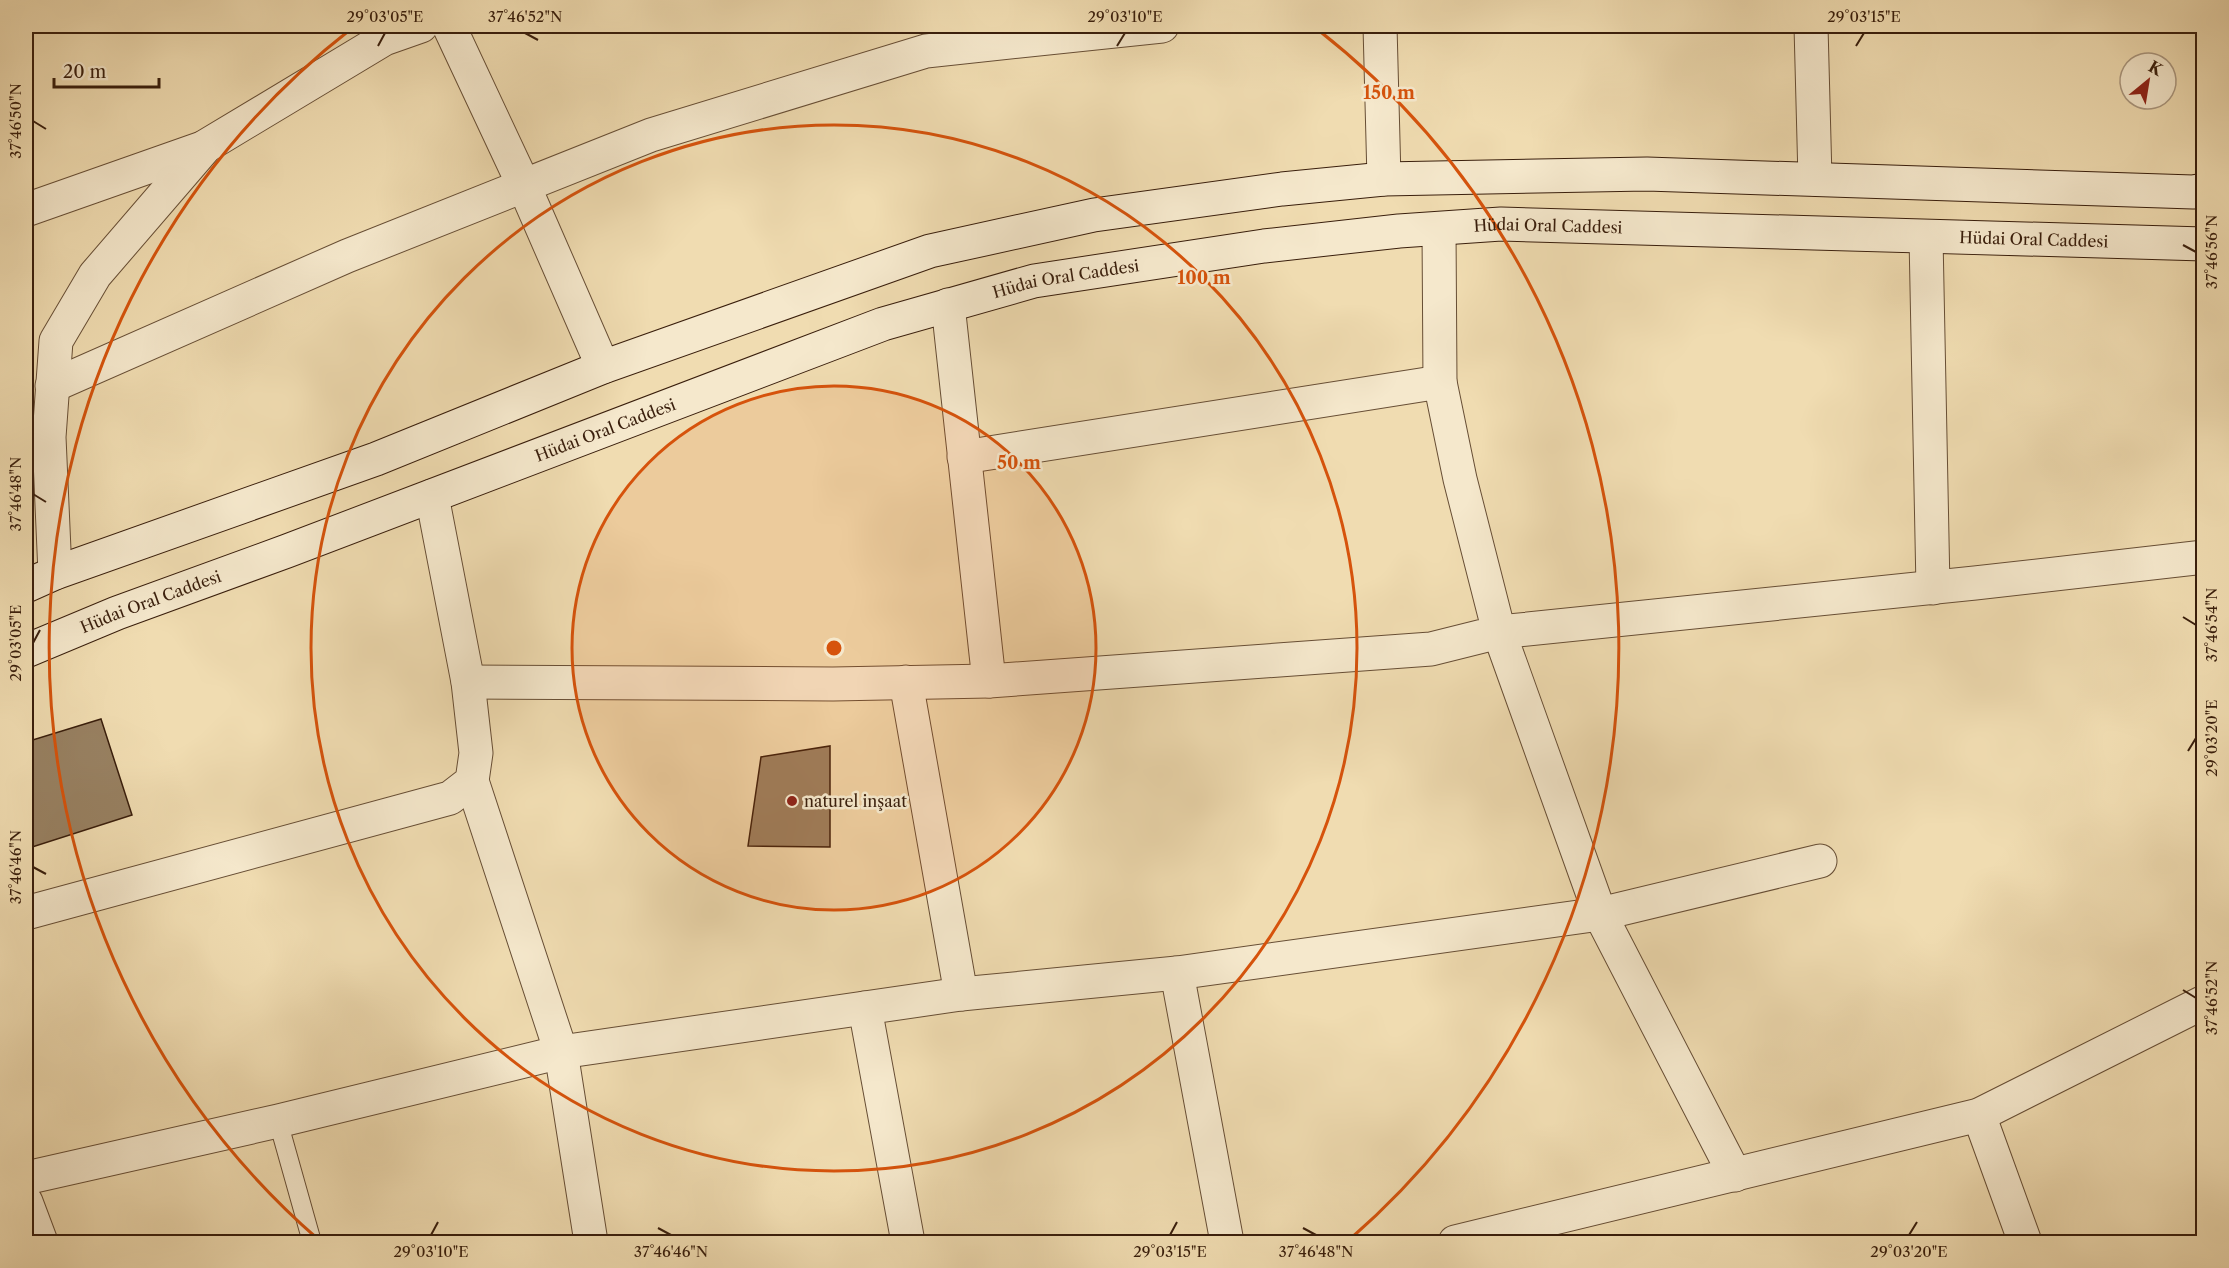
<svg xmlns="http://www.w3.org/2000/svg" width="2229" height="1268" font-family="'Libre Caslon Text',serif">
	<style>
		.building { fill: #988162; stroke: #391e0c; stroke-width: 1.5 }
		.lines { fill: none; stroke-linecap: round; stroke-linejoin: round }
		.lane-casing { stroke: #674e35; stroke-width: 20 }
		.street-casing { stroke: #674e35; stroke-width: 35 }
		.secondary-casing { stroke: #391e0c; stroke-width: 35 }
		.lane { stroke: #f5e8cc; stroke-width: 18 }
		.street { stroke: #f5e8cc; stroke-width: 33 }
		.secondary { stroke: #f5e8cc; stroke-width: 33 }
		.ticks { fill: none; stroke: #391e0c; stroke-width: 2 }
		.ring { fill: none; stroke: #d6530c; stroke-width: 3 }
		.poi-dot { fill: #8f2418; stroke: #f5e8cc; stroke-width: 2 }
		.labels { text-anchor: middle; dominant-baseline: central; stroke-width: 5; stroke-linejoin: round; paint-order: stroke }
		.street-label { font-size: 16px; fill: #391e0c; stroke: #f5e8cc }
		.poi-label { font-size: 16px; fill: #391e0c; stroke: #f5e8cc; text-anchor: start }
		.centre { fill: #d6530c; stroke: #f5e8cc; stroke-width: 3 }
		.ring-label { font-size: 18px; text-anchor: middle; font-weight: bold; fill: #d6530c; stroke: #f5e8cc; stroke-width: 5; stroke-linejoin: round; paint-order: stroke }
		.neatline { fill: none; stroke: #391e0c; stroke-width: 2 }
		.ticks-label { font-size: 15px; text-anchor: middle; fill: #391e0c }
	</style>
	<rect width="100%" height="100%" fill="#f0dcb1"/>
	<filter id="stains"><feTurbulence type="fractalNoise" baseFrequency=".00333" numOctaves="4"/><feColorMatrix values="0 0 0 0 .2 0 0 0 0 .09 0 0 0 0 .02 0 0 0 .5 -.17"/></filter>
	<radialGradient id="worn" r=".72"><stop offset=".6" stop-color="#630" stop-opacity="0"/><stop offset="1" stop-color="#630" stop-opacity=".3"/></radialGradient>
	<!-- building -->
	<g class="building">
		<path d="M101 719 132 815 26 849V742Z"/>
		<path d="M830 746V847L748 846 761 757Z"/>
	</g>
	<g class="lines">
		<!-- lane casing -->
		<g class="lane-casing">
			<path id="lane" d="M278 1121 312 1242"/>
		</g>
		<!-- street casing -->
		<g class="street-casing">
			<g id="street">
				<path d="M449 26 524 186 603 367"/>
				<path d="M1380 26 1384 179"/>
				<path d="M1811 26 1815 179"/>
				<path d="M26 210 205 147"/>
				<path d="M1926 237 1933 588"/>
				<path d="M948 305 989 681"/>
				<path d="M52 386 347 256 651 135 926 51 1162 26"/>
				<path d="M964 457 1440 382"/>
				<path d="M55 573 49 437 56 341 95 275 206 146 384 39 421 26"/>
				<path d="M468 682 833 684 989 681 1431 649 1499 632 1460 479 1440 382 1439 229"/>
				<path d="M906 682 961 994"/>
				<path d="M472 781 561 1052 591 1242"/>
				<path d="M26 913 450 798 472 781 476 753 468 682 432 496"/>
				<path d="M1177 973 1227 1242"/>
				<path d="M865 1008 908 1242"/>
				<path d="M1979 1115 2025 1242"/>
				<path d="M1735 1175 1600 914 1499 632 1975 583 2204 557"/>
				<path d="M26 1178 278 1121 561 1052 961 994 1177 973 1600 914 1820 861"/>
				<path d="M26 1202 41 1242"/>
				<path d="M1455 1242 1979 1115 2204 1002"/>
			</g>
		</g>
		<!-- secondary casing -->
		<g class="secondary-casing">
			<g id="secondary">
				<path d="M26 586 55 573 376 459 603 367 930 251 1094 215 1282 189 1384 179 1647 174 2193 192 2204 190"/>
				<path id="s1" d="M26 651 117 613 287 551 883 324 1034 281 1264 246 1399 231 1501 224 2204 244"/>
			</g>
		</g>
		<!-- lane -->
		<use href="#lane" class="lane"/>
		<!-- street -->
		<use href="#street" class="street"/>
		<!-- secondary -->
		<use href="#secondary" class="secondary"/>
	</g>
	<!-- ticks -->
	<path class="ticks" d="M525 33 538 40M378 46 385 33M1117 46 1125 33M1856 46 1864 33M33 121 46 129M2183 245 2196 252M33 494 46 502M2183 617 2196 625M33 643 40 630M2188 751 2196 738M33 867 46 874M2183 990 2196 998M658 1228 671 1235M1303 1228 1316 1235M431 1235 438 1222M1170 1235 1177 1222M1909 1235 1917 1222"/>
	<!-- distance rings -->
	<circle cx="834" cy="648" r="262" fill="#d6530c" fill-opacity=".12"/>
	<g class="ring">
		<circle cx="834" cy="648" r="262"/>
		<circle cx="834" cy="648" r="523"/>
		<path d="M319 1240A785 785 0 0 1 351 29M1317 29A785 785 0 0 1 1349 1240"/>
	</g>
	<!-- markers -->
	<circle class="poi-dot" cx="792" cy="801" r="6"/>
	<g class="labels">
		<!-- street labels -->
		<g class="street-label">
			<text stroke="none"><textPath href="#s1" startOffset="1592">Hüdai Oral Caddesi</textPath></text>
			<text stroke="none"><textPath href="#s1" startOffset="2078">Hüdai Oral Caddesi</textPath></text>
			<text stroke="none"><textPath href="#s1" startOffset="1106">Hüdai Oral Caddesi</textPath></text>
			<text stroke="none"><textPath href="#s1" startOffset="620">Hüdai Oral Caddesi</textPath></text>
			<text stroke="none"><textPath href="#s1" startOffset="134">Hüdai Oral Caddesi</textPath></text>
		</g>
		<!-- poi labels -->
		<g class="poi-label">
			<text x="804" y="801">naturel inşaat</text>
		</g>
	</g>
	<circle cx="834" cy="648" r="9" class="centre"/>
	<g class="ring-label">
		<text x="1389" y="99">150 m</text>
		<text x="1204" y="284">100 m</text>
		<text x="1019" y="469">50 m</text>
	</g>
	<!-- margin -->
	<rect width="2229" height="1268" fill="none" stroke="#f0dcb1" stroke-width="66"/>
	<!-- north arrow -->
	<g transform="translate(2148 81) rotate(30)"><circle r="28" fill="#f5e8cc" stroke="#aa977f" stroke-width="1.5"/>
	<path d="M0-4.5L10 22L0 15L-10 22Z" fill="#8f2418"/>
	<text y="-9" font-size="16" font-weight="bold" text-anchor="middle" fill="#391e0c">K</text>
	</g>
	<!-- scale -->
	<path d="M54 78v9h105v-9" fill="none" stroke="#391e0c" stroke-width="3"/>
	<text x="63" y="78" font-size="18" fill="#391e0c" stroke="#f5e8cc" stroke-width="4.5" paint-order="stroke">20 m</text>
	<rect x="33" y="33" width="2163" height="1202" class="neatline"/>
	<g class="ticks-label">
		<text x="385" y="22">29°03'05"E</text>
		<text x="525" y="22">37°46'52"N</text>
		<text x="1125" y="22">29°03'10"E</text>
		<text x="1864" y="22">29°03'15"E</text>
		<text transform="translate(16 121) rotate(-90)" y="5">37°46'50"N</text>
		<text transform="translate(2212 252) rotate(-90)" y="5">37°46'56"N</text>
		<text transform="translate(16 494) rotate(-90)" y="5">37°46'48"N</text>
		<text transform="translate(2212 625) rotate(-90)" y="5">37°46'54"N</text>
		<text transform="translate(16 643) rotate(-90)" y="5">29°03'05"E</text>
		<text transform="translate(2212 738) rotate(-90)" y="5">29°03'20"E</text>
		<text transform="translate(16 867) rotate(-90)" y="5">37°46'46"N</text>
		<text transform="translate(2212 998) rotate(-90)" y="5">37°46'52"N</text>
		<text x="431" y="1257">29°03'10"E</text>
		<text x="671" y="1257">37°46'46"N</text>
		<text x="1170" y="1257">29°03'15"E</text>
		<text x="1316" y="1257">37°46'48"N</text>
		<text x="1909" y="1257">29°03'20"E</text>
	</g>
	<rect width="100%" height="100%" filter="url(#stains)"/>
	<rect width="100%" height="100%" fill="url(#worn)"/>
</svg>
